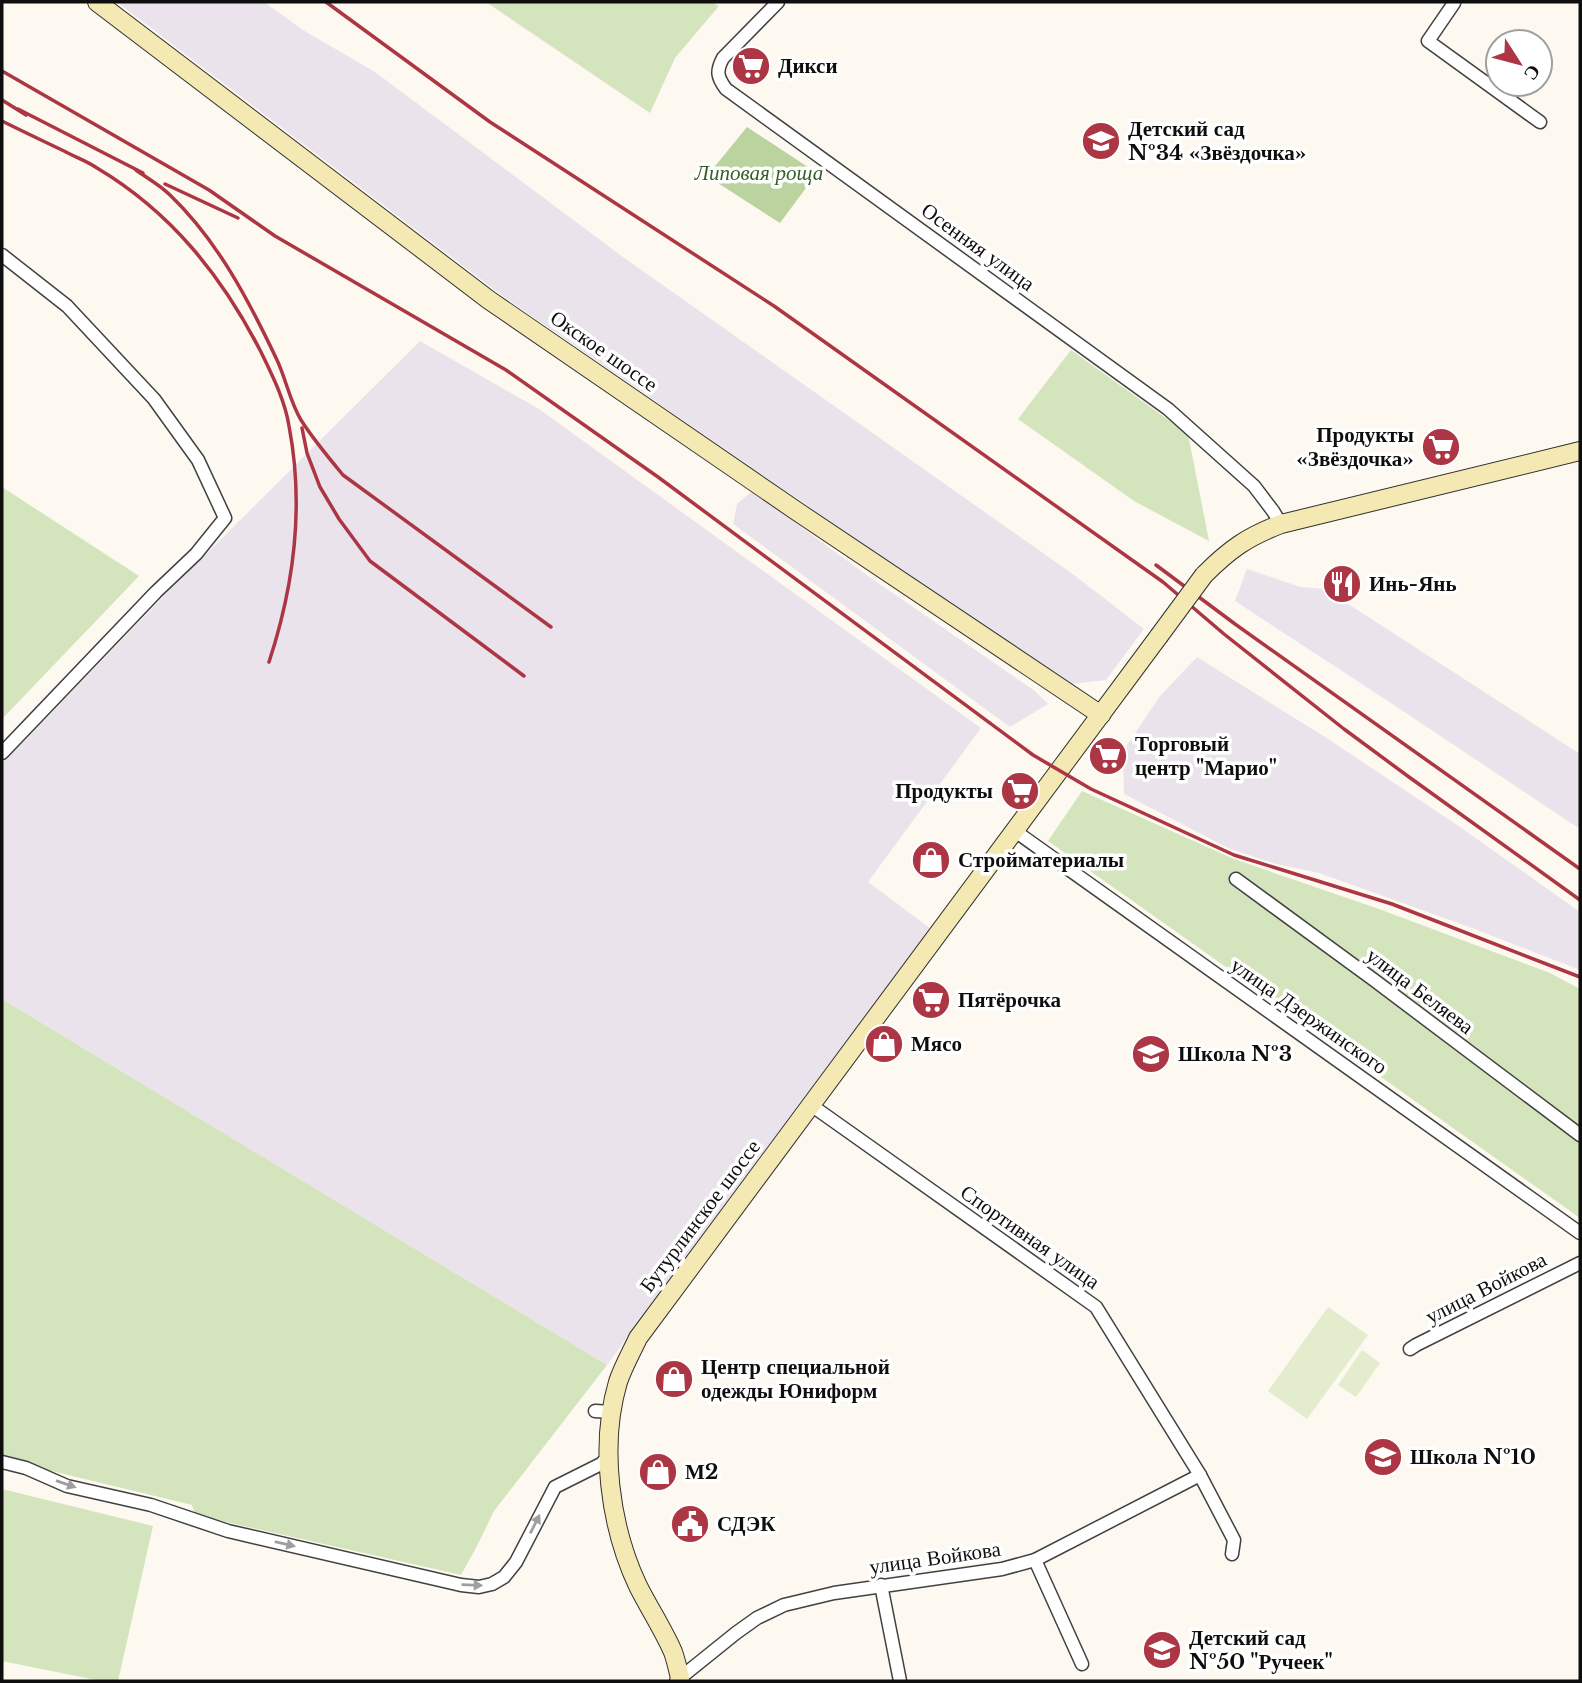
<svg xmlns="http://www.w3.org/2000/svg" width="1582" height="1683" font-family="'Libre Baskerville',serif">
	<style>
		.industrial { fill: #eae3eb }
		.green { fill: #d4e4bd }
		.forest { fill: #bad39f }
		.pitch { fill: #e4ecce }
		.lines { fill: none; stroke-linecap: round; stroke-linejoin: round }
		.street-casing { stroke: #414141; stroke-width: 15 }
		.secondary-casing { stroke: #303030; stroke-width: 20 }
		.street { stroke: #fff; stroke-width: 12 }
		.secondary { stroke: #f5e9b3; stroke-width: 18 }
		.rail { stroke: #ad3645; stroke-width: 3.5 }
		.secondary-bridge-casing { stroke: #303030; stroke-width: 20; stroke-linecap: butt }
		.secondary-bridge { stroke: #f5e9b3; stroke-width: 18 }
		.oneway { fill: #9f9f9f }
		.labels { text-anchor: middle; dominant-baseline: central; stroke-width: 7; stroke-linejoin: round; paint-order: stroke }
		.poi-label { font-size: 21px; font-weight: bold; fill: #0e0e0e; stroke: #fff; text-anchor: start }
		.park-label { font-size: 21px; font-style: italic; fill: #365d26; stroke: #fff }
		.street-label { font-size: 21px; fill: #0e0e0e; stroke: #fff }
	</style>
	<rect width="100%" height="100%" fill="#fdf9f0"/>
	<!-- industrial -->
	<g class="industrial">
		<path d="M117 2H264L303 30 375 72 623 257 1074 575 1144 629 1106 680 1071 684 1032 660 504 297Z"/>
		<path d="M420 341 539 409 981 728 868 882 930 928 607 1365 2 999V764L165 595Z"/>
		<path d="M752 491 868 576 1035 691 1048 704 1010 727 733 524 737 504Z"/>
		<path d="M1247 569 1300 587 1325 589 1580 754V829L1391 703 1235 601Z"/>
		<path d="M1197 657 1325 737 1460 827 1580 912V970L1472 928 1319 873 1276 864 1230 849 1124 794 1123 751 1160 696Z"/>
	</g>
	<!-- green -->
	<g class="green">
		<path d="M486 2H712L719 6 675 58 650 113Z"/>
		<path d="M1071 350 1188 434 1209 541 1134 501 1018 419Z"/>
		<path d="M2 487 139 576 2 719Z"/>
		<path d="M1082 791 1234 859 1379 909 1550 973 1580 989V1218L1048 841Z"/>
		<path d="M2 999 607 1365 494 1511 478 1544 461 1575 195 1515 192 1505 2 1459Z"/>
		<path d="M2 1489 153 1526 118 1681H101L2 1661Z"/>
	</g>
	<!-- forest -->
	<path class="forest" d="M747 127 817 173 780 223 707 176Z"/>
	<!-- pitch -->
	<g class="pitch">
		<path d="M1328 1307 1368 1335 1307 1419 1268 1391Z"/>
		<path d="M1362 1350 1380 1363 1356 1397 1338 1385Z"/>
	</g>
	<g class="lines">
		<!-- street casing -->
		<g class="street-casing">
			<g id="street">
				<path d="M778 2 723 58C716 71 717 77 726 89L1168 409 1254 486 1273 511 1281 524"/>
				<path d="M1453 2 1454 3 1428 41 1540 122"/>
				<path d="M2 255 67 306 154 399 198 460 225 518 196 554 156 592 2 753"/>
				<path d="M1015 831 1580 1233"/>
				<path d="M1236 879 1374 980 1580 1135"/>
				<path d="M811 1105 1096 1307 1200 1475 1234 1540 1232 1554"/>
				<path d="M1410 1349 1416 1345 1580 1263"/>
				<path d="M595 1411 612 1412"/>
				<path d="M2 1462 26 1468 67 1486 151 1505 228 1531 461 1585 479 1587 492 1584 504 1577 516 1562 555 1487 601 1464 609 1456"/>
				<path d="M1035 1560 1082 1664"/>
				<path d="M881 1585 900 1681"/>
				<path d="M680 1678 736 1633 757 1618 784 1605 834 1593 1002 1569 1035 1560 1200 1475"/>
			</g>
		</g>
		<!-- secondary casing -->
		<g class="secondary-casing">
			<g id="secondary">
				<path d="M97 2 489 300 795 510 1101 715"/>
				<path d="M1204 575C1230 549 1247 537 1281 524L1580 451"/>
				<path d="M679 1681 680 1678C678 1670 676 1660 673 1652 663 1629 649 1608 638 1586 610 1527 599 1446 618 1382 623 1367 631 1353 638 1338L1159 636"/>
			</g>
		</g>
		<!-- street -->
		<use href="#street" class="street"/>
		<!-- secondary -->
		<use href="#secondary" class="secondary"/>
		<!-- rail -->
		<g class="rail">
			<path d="M326 2 490 122 774 306 1163 582 1224 634 1344 729 1409 777 1580 900"/>
			<path d="M2 71 209 190 275 236 506 370 658 477 1033 755 1091 789 1234 855 1392 904 1580 977"/>
			<path d="M2 100 26 115"/>
			<path d="M18 109 143 173"/>
			<path d="M2 121C22 131 43 141 64 151 75 157 87 161 97 168 171 212 222 276 261 352 272 375 285 400 289 426 304 504 294 586 269 662"/>
			<path d="M136 170C147 178 160 185 170 195 218 241 249 301 277 360 286 379 290 402 301 420 313 439 328 457 343 475L551 627"/>
			<path d="M165 184 238 218"/>
			<path d="M302 428 307 453 320 487 339 519 370 561 524 676"/>
			<path d="M1156 565 1235 624 1580 869"/>
		</g>
		<!-- secondary-bridge casing -->
		<g class="secondary-bridge-casing">
			<path id="secondary-bridge" d="M1159 636 1204 575"/>
		</g>
		<!-- secondary-bridge -->
		<use href="#secondary-bridge" class="secondary-bridge"/>
	</g>
	<!-- one-way arrows -->
	<defs><path id="oneway-solid" d="M-6-.8H1V-3.2L6.5 0L1 3.2V.8H-6Z" transform="scale(1.75)"/></defs>
	<g class="oneway">
		<use href="#oneway-solid" transform="translate(66 1484) rotate(19)"/>
		<use href="#oneway-solid" transform="translate(535 1524) rotate(-63)"/>
		<use href="#oneway-solid" transform="translate(285 1544) rotate(13)"/>
		<use href="#oneway-solid" transform="translate(472 1585) rotate(2)"/>
	</g>
	<!-- icons -->
	<defs>
		<g id="supermarket-disc" transform="scale(2.0125)"><circle r="9.5" fill="#ad3645" stroke="#fff"/><path d="M-6-5.5h2.5l.6 2H6L4.5 2H-2.5L-4.4-4H-6ZM-1.5 3.2a1.3 1.3 0 1 0 .1 0ZM3 3.2a1.3 1.3 0 1 0 .1 0Z" fill="#fff"/></g>
		<g id="school-disc" transform="scale(2.0125)"><circle r="9.5" fill="#ad3645" stroke="#fff"/><path d="M0-5L7-2L0 1L-7-2ZM-4 1L0 2.5L4 1V4Q0 6-4 4Z" fill="#fff"/></g>
		<g id="restaurant-disc" transform="scale(2.0125)"><circle r="9.5" fill="#ad3645" stroke="#fff"/><path d="M-5-6h1v4h1v-4h1v4h1v-4h1v5L-1.5 .5V6h-2V.5L-5-1ZM5-6V6H3V1.5H1.5Q1.5-4 5-6Z" fill="#fff"/></g>
		<g id="shop-disc" transform="scale(2.0125)"><circle r="9.5" fill="#ad3645" stroke="#fff"/><path d="M-5-2.5h2.3a2.7 3.5 0 0 1 5.4 0H5L5.5 6h-11ZM-1.5-2.5h3a1.5 2.3 0 0 0-3 0Z" fill="#fff"/></g>
		<g id="civic-disc" transform="scale(2.0125)"><circle r="9.5" fill="#ad3645" stroke="#fff"/><path d="M-.6-6.5H3V-4.5H.6V-3L4-1V1h2V6H-6V1h2V-1L-.6-3ZM-1.2 2.5V6h2.4V2.5Z" fill="#fff"/></g>
	</defs>
	<g fill-rule="evenodd">
		<use href="#supermarket-disc" x="751" y="66"/>
		<use href="#school-disc" x="1101" y="141"/>
		<use href="#supermarket-disc" x="1441" y="447"/>
		<use href="#restaurant-disc" x="1342" y="584"/>
		<use href="#supermarket-disc" x="1108" y="756"/>
		<use href="#supermarket-disc" x="1020" y="791"/>
		<use href="#shop-disc" x="931" y="860"/>
		<use href="#supermarket-disc" x="931" y="1000"/>
		<use href="#shop-disc" x="884" y="1044"/>
		<use href="#school-disc" x="1151" y="1054"/>
		<use href="#shop-disc" x="674" y="1379"/>
		<use href="#school-disc" x="1383" y="1457"/>
		<use href="#shop-disc" x="658" y="1472"/>
		<use href="#civic-disc" x="690" y="1524"/>
		<use href="#school-disc" x="1162" y="1650"/>
	</g>
	<g class="labels">
		<!-- poi labels -->
		<g class="poi-label">
			<text x="778" y="66">Дикси</text>
			<text x="1128" y="129">Детский сад<tspan x="1128" dy="24">№34 «Звёздочка»</tspan></text>
			<text x="1414" y="435" text-anchor="end">Продукты<tspan x="1414" dy="24">«Звёздочка»</tspan></text>
			<text x="1369" y="584">Инь-Янь</text>
			<text x="1135" y="744">Торговый<tspan x="1135" dy="24">центр "Марио"</tspan></text>
			<text x="993" y="791" text-anchor="end">Продукты</text>
			<text x="958" y="860">Стройматериалы</text>
			<text x="958" y="1000">Пятёрочка</text>
			<text x="911" y="1044">Мясо</text>
			<text x="1178" y="1054">Школа №3</text>
			<text x="701" y="1367">Центр специальной<tspan x="701" dy="24">одежды Юниформ</tspan></text>
			<text x="1410" y="1457">Школа №10</text>
			<text x="685" y="1472">М2</text>
			<text x="717" y="1524">СДЭК</text>
			<text x="1189" y="1638">Детский сад<tspan x="1189" dy="24">№50 "Ручеек"</tspan></text>
		</g>
		<!-- park labels -->
		<g class="park-label">
			<text x="759" y="173">Липовая роща</text>
		</g>
		<!-- street labels -->
		<g class="street-label">
			<text transform="translate(978 247) rotate(36)">Осенняя улица</text>
			<text transform="translate(604 351) rotate(35)">Окское шоссе</text>
			<text transform="translate(1420 991) rotate(37)">улица Беляева</text>
			<text transform="translate(1309 1016) rotate(35)">улица Дзержинского</text>
			<text transform="translate(700 1216) rotate(-53)">Бутурлинское шоссе</text>
			<text transform="translate(1030 1237) rotate(35)">Спортивная улица</text>
			<text transform="translate(1486 1288) rotate(-27)">улица Войкова</text>
			<text transform="translate(935 1558) rotate(-8)">улица Войкова</text>
		</g>
	</g>
	<!-- border -->
	<rect width="1582" height="1683" fill="none" stroke="#0e0e0e" stroke-width="7"/>
	<!-- north arrow -->
	<g transform="translate(1519 63) rotate(126)"><circle r="33" fill="#ffffff" stroke="#9f9f9f" stroke-width="2"/>
	<path d="M0-5L12 26L0 18L-12 26Z" fill="#ad3645"/>
	<text y="-10" font-size="19" font-weight="bold" text-anchor="middle" fill="#0e0e0e">С</text>
	</g>
</svg>
